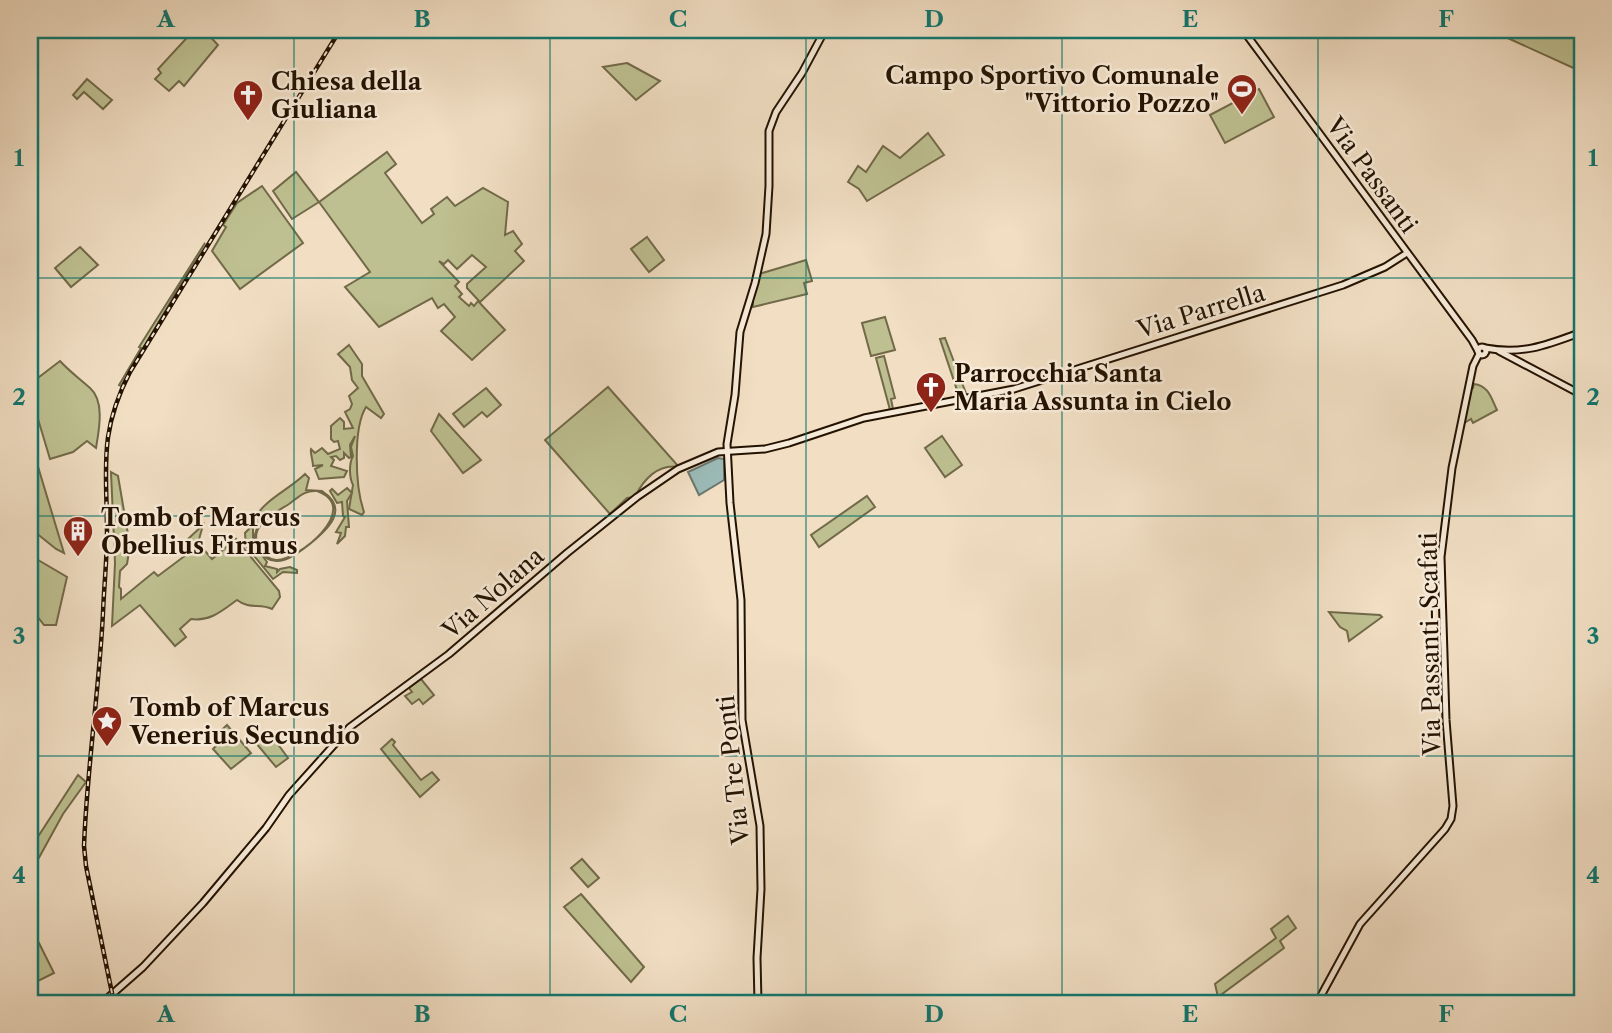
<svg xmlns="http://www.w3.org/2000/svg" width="1612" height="1033" font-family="'Libre Caslon Text',serif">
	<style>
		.green { fill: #bec091; stroke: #716948; stroke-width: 2; fill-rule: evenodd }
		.water { fill: #9bbbb8; stroke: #6b776e; stroke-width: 2 }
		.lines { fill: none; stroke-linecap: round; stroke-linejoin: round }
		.secondary-casing { stroke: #241200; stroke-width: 9 }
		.secondary { stroke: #f6ead8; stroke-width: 5 }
		.rail-casing { stroke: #241200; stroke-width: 4.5 }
		.rail { stroke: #f6ead8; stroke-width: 2; stroke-dasharray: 5; stroke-linecap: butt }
		.grid { fill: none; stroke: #0f766e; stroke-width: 2; stroke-opacity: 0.55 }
		.labels { text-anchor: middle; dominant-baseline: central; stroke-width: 5; stroke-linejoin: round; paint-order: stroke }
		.poi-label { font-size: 24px; font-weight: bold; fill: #241200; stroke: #f6ead8; text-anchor: start }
		.street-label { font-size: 24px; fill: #241200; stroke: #f6ead8 }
		.neatline { fill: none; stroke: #0f766e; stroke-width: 2.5 }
		.grid-label { font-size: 23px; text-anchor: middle; font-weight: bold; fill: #0f766e }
	</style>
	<rect width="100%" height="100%" fill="#f1dec3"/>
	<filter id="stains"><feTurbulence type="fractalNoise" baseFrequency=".00286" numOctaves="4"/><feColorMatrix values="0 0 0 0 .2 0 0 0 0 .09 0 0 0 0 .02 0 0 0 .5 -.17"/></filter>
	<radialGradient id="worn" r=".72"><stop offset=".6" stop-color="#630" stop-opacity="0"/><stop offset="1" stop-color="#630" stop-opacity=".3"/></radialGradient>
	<!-- green -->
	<g class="green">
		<path d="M194 30H204L218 45 184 86 179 81 169 91 155 79 161 73 158 69Z"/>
		<path d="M1490 30H1582V71H1580Z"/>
		<path d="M627 63 660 81 636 100 603 67Z"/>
		<path d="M87 79 112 100 103 109 84 92 77 99 73 95Z"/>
		<path d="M1259 89 1274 117 1225 143 1210 115Z"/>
		<path d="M928 133 944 155 867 201 859 189 848 182 858 166 866 172 883 146 900 158Z"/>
		<path d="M387 152 396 164 385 173 422 223 434 214 431 209 447 197 455 206 483 188 508 202 505 235 513 231 522 244 515 251 524 261 480 302 467 288V284L486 267 472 255 457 269 448 260 444 264 439 261 459 282 455 286 462 294 459 297 469 306 471 303 474 306 478 301 505 330 472 360 441 331 455 317 444 304 438 308 432 298 379 327 345 287 370 272 319 202 292 219 273 191 296 172 319 202Z"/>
		<path d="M262 186 303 243 240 289 212 251 226 227 223 225 237 203Z"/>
		<path d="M647 237 664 260 649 272 631 249Z"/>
		<path d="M205 243 121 386 119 385 141 348 139 347Z"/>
		<path d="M80 247 98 265 71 287 55 268Z"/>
		<path d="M806 260 812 281 804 283 807 294 753 307V302H750L759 274Z"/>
		<path d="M885 317 895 350 871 356 862 323Z"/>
		<path d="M945 338 967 396 961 397 957 390 940 339Z"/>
		<path d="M349 345 362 364V376L384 414 381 418 366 407C353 428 355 486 364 512L362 515 349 509 353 485C349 477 349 463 353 456L351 447 355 436 350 445 351 457 349 458 344 453V458L340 460 336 456 331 457 334 460 331 466 347 471 344 477 319 479 315 469 323 465 313 466C313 461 310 452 311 449L315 453 322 448 328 454 340 449 338 441 334 442 331 439V426L340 418 344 422V429L353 428 345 412 350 409 352 404 349 396 358 388 352 380 350 367 338 354Z"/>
		<path d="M884 356 895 398 891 399 893 409 890 410 876 358Z"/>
		<path d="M60 361C69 371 80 379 90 388 105 401 99 430 96 448L87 441 73 452 50 459 38 419 30 402V384Z"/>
		<path d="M1474 384C1489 386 1491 398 1497 410L1473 423 1471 419 1464 423 1470 387 1473 388Z"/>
		<path d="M608 387 679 467C658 463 643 480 635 497L627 498 610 514 545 440Z"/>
		<path d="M486 388 501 405 487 417 482 412 464 427 453 414Z"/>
		<path d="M439 414 481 460 463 473 431 431Z"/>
		<path d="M942 436 962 465 945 477 925 448Z"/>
		<path d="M30 440 64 553 56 549 30 528Z"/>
		<path d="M111 472 118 476 130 546 127 564 120 571 119 587 121 589V599L154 572 158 576 186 555 188 539 203 525 198 543 212 559 236 539 279 591 280 597 272 609C259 603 250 610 237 600 223 610 210 622 191 619L180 629 186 637 175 646 140 605 112 626 115 563Z"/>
		<path d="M305 474 309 478 306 490 322 491C350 509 328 529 311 543 296 555 274 573 258 550 253 542 254 533 259 524L254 525 253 521C264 499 289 490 305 474ZM317 491C364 508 296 562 276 560 268 559 262 554 259 547 247 526 275 513 289 504 299 497 304 490 317 491Z"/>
		<path d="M347 488 352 493 347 501 349 527H346L345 536 337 544 341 533 336 532 345 517 343 516 342 502 337 503 330 491 332 489 338 495Z"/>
		<path d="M867 496 875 507 819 547 811 535Z"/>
		<path d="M251 527 253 528V543L267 562 265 566 277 569V572L280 569 290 567 297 570V573L283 572 273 579 246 546 245 533Z"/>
		<path d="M33 557 67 577 56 625H44L30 607V561Z"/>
		<path d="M1329 612 1380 615 1382 617 1349 641 1347 631 1340 627Z"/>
		<path d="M421 679 434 695 423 704 419 699 412 704 405 696 412 692 409 688Z"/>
		<path d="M227 725 251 753 231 769 213 749 218 744 213 738Z"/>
		<path d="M269 732 288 758 276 767 256 743Z"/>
		<path d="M392 739 395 742 393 745 421 780 432 772 439 780 420 797 381 749Z"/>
		<path d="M78 775 86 782 63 814 30 874V849Z"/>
		<path d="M582 859 599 878 588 887 571 868Z"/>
		<path d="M581 894 644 967 631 982 564 907Z"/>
		<path d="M1288 916 1296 928 1280 941 1284 948 1218 997 1215 984 1276 938 1271 929Z"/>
		<path d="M33 931 54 973 30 985V933Z"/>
	</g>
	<!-- water -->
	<path class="water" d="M718 458 724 459V480L699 495 688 472Z"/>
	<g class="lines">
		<!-- secondary casing -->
		<g class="secondary-casing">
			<g id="secondary">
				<path d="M1243 30 1472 340 1478 351"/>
				<circle cx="1482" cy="351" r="4"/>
				<path d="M1485 348C1523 355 1547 345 1582 332"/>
				<path d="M1499 351 1582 395"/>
				<path d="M102 1003 143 967 203 903 266 828 289 795 350 727 449 654 567 553 637 497 678 469 718 452 765 449 789 443 864 418 1014 389 1343 285 1385 267 1407 253"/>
				<path d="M758 1003 757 958 761 889 760 826 742 720 741 600 730 503 727 444 735 395 740 332 755 283 766 234 769 186V131L776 112 802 73 825 30"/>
				<path d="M1317 1003 1360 924 1445 829 1451 819 1453 806 1446 720 1441 557 1452 468 1473 366 1479 354"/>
			</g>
		</g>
		<!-- secondary -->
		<use href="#secondary" class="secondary"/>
		<!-- rail casing -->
		<g class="rail-casing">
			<path id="rail" d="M114 1003 86 866 84 846C87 768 99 691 103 613 104 586 107 559 107 533 107 468 98 434 130 372L340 30"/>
		</g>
		<!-- rail -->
		<use href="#rail" class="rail"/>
	</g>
	<!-- grid -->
	<path class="grid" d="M294 30V1003M550 30V1003M806 30V1003M1062 30V1003M1318 30V1003M30 278H1582M30 516H1582M30 756H1582"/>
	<!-- icons -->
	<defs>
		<g id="stadium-pin" transform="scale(1.575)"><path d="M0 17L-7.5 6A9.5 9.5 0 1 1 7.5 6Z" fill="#8f2418" stroke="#f6ead8"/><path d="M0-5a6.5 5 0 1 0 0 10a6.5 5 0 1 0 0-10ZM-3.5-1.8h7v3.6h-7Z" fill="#fff"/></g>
		<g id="church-pin" transform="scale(1.575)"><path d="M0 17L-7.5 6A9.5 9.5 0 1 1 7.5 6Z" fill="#8f2418" stroke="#f6ead8"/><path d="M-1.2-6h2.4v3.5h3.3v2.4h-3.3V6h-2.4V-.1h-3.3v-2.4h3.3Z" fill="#fff"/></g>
		<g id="building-pin" transform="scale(1.575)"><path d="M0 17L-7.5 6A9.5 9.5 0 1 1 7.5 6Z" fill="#8f2418" stroke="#f6ead8"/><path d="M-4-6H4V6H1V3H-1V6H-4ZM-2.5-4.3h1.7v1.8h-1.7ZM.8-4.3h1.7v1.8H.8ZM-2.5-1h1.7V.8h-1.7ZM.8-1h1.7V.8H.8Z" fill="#fff"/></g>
		<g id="sight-pin" transform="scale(1.575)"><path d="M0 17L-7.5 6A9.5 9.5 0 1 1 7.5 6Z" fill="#8f2418" stroke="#f6ead8"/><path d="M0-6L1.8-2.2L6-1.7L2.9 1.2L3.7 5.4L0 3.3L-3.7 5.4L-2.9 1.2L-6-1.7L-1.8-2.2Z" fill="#fff"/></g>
	</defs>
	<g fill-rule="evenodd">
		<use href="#stadium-pin" x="1242" y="89"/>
		<use href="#church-pin" x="248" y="95"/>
		<use href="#church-pin" x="931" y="387"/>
		<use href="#building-pin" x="78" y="531"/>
		<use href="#sight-pin" x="107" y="721"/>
	</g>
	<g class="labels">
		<!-- poi labels -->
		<g class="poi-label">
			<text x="1219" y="75" text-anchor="end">Campo Sportivo Comunale<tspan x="1219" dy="28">"Vittorio Pozzo"</tspan></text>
			<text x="271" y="81">Chiesa della<tspan x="271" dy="28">Giuliana</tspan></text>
			<text x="954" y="373">Parrocchia Santa<tspan x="954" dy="28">Maria Assunta in Cielo</tspan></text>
			<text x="101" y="517">Tomb of Marcus<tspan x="101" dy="28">Obellius Firmus</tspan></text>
			<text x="130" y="707">Tomb of Marcus<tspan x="130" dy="28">Venerius Secundio</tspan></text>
		</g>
		<!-- street labels -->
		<g class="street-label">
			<text transform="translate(1372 175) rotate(54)">Via Passanti</text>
			<text transform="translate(1201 311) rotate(-17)">Via Parrella</text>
			<text transform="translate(493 593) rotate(-41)">Via Nolana</text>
			<text transform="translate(1430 644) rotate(-91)">Via Passanti-Scafati</text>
			<text transform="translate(733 770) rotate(-96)">Via Tre Ponti</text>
		</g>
	</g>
	<!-- margin -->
	<rect width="1612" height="1033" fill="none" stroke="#f1dec3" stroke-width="77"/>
	<rect x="38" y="38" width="1536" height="957" class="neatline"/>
	<g class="grid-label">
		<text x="166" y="27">A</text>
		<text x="422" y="27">B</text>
		<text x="678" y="27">C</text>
		<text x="934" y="27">D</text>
		<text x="1190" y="27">E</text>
		<text x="1446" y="27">F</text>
		<text x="19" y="166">1</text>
		<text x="1593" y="166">1</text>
		<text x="19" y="405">2</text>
		<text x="1593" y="405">2</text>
		<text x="19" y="644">3</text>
		<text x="1593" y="644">3</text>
		<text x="19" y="883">4</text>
		<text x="1593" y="883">4</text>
		<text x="166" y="1022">A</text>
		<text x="422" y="1022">B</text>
		<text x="678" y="1022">C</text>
		<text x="934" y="1022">D</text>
		<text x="1190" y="1022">E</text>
		<text x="1446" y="1022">F</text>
	</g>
	<rect width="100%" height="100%" filter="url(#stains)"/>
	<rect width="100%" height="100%" fill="url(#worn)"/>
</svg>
